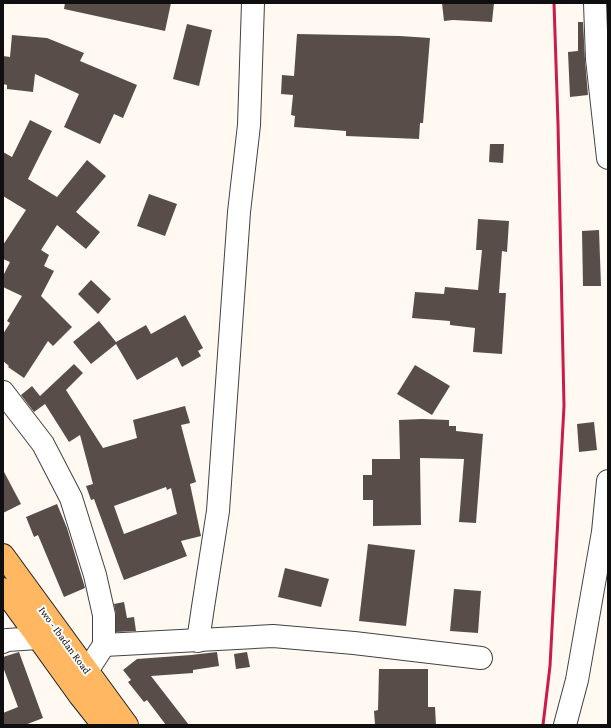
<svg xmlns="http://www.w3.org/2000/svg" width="611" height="728" font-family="'Crimson Pro',serif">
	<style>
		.building { fill: #594d4a; fill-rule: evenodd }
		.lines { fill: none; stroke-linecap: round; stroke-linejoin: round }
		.minor-casing { stroke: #424242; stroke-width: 24 }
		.major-casing { stroke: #202020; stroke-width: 24 }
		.minor { stroke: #fff; stroke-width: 22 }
		.major { stroke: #ffb761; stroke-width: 22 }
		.rail { stroke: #cb1b48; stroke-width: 3 }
		.labels { text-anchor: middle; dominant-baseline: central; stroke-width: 4; stroke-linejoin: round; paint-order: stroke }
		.street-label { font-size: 11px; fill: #0f0f0f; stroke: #fff }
	</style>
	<rect width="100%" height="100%" fill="#fff9f1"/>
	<!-- building -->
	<g class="building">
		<path d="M65 3H171L165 31 64 9Z"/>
		<path d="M442 3H494L492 22 453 20 444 21Z"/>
		<path d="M578 22H583L585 60 588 95 570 97 568 52 578 51Z"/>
		<path d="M187 24 212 30 199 86 173 79Z"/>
		<path d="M297 34 400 36 430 38 423 123H420L419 139 346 136V131L294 127 295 116 291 115 293 95 281 94 282 75 294 76Z"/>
		<path d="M12 35 47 38 84 53 80 61 137 85 123 118 114 114 100 144 64 127 79 94 35 74 33 92 7 89V85L3 84V56L10 57Z"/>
		<path d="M30 120 52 131 28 179 57 197 87 160 106 176 76 212 100 232 86 249 57 225 41 250 49 255 44 266 54 271 41 296 72 327 53 346 48 341 24 378 8 367 9 366 3 361V334L10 323 7 321 22 296 3 287V276L10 262 3 259V245L26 210 3 196V152L12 157Z"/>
		<path d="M490 144H504L503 163 489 162Z"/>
		<path d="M149 194 177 204 165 236 137 226Z"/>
		<path d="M478 219 509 221 507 252 502 251 499 293H506L502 354 473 352 475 328 450 325V321L412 318 415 292 444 294 445 287 478 290 482 250H476Z"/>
		<path d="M599 230 601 286H583L582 231Z"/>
		<path d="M91 280 111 299 98 314 78 294Z"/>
		<path d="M185 315 203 348 198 351 201 356 182 367 177 357 137 380 116 344 91 364 73 342 99 321 116 342 146 325 151 334Z"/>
		<path d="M74 364 83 373 66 390 103 448 137 438 133 420 185 406 190 423 181 425 196 482 190 484 201 536 181 541 187 556 124 580 94 499 91 500 86 486 93 484 80 435 69 442 45 404 34 412 21 395 32 386 40 396ZM166 487 167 490 171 488 177 514 124 534 114 506Z"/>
		<path d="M415 365 450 386 432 415 397 394Z"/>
		<path d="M422 419 449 420V426H456V431L483 434 476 523 459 522 464 459 420 458 421 525 373 526V500H363V475H372V459H400L399 420Z"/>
		<path d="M594 422 597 450 579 452 577 424Z"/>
		<path d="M3 470 21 504 3 513Z"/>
		<path d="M57 504 67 528 85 588 64 597 38 535 34 537 26 517Z"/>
		<path d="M368 544 415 550 406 626 359 621Z"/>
		<path d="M285 568 329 579 321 607 278 597Z"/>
		<path d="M454 589 481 591 478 633 450 631Z"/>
		<path d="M124 602 127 618 134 617 136 631 116 632V615L114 604Z"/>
		<path d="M19 652 43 718 25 725H3V713L18 707 3 667V657Z"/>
		<path d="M217 652 219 666 193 670V673L151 676 189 725H166L147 700 144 702 128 682 131 680 123 670 137 659 191 655Z"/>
		<path d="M247 652 250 667 236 669 234 654Z"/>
		<path d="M379 669H428V707H435L436 725H375L374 711 378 710Z"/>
	</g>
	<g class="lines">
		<!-- minor casing -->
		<g class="minor-casing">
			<g id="minor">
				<path d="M595 3 597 59 608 158"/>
				<path d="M3 392 43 444 71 498 95 575 104 615V645L87 671"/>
				<path d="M198 641 203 607 218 511 239 212 249 125 253 3"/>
				<path d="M3 642 7 640 38 638"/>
				<path d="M104 645 273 636 354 643 481 658"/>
				<path d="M565 725 577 680 603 532 608 481"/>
			</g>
		</g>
		<!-- major casing -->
		<g class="major-casing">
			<g id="major">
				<path d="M3 555 127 725"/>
				<path d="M3 589 80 696 103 725"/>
			</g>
		</g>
		<!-- minor -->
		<use href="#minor" class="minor"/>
		<!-- major -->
		<use href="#major" class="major"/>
		<!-- rail -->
		<path class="rail" d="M543 725 550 666 564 406 558 124 554 3"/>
	</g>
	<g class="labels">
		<!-- street labels -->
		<g class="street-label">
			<text transform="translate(65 640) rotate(54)">Iwo - Ibadan Road</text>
		</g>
	</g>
	<!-- border -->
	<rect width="611" height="728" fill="none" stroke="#0f0f0f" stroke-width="8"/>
</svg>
